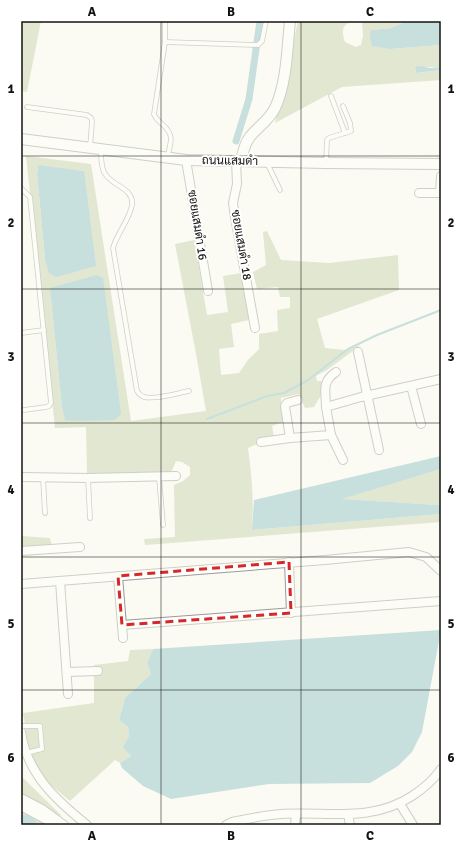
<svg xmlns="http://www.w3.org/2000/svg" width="462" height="846" font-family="Signika,Sarabun,sans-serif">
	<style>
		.green { fill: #c0cea9; fill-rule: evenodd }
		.water { fill: #87bfc4 }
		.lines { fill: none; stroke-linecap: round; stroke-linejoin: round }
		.stream { stroke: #87bfc4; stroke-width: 2 }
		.canal { stroke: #87bfc4; stroke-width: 7 }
		.river { stroke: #87bfc4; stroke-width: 12 }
		.service-casing { stroke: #9b9a93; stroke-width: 5.5 }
		.minor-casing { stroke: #9b9a93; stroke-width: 10 }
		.tertiary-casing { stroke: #9b9a93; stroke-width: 12 }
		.service { stroke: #fff; stroke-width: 4 }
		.minor { stroke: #fff; stroke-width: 8 }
		.tertiary { stroke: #fff; stroke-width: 10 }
		.marked { fill: none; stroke: #d62828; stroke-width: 3; stroke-dasharray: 8 5; stroke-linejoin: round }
		.grid { fill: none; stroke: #141311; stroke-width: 1; stroke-opacity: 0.55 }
		.labels { text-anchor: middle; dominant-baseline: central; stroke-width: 4; stroke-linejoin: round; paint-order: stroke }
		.street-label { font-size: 12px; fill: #141311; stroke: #fff }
		.neatline { fill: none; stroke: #141311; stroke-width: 1.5 }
		.grid-label { font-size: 13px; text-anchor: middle; font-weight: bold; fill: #141311 }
	</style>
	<rect width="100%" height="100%" fill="#fcfbf3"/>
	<!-- green -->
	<g class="green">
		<path d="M21 21H41L27 92 21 91Z"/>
		<path d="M298 21H407L391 28 371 30 391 49 441 45V67C432 68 423 66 415 68L416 73 441 70V80L342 87 275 123ZM352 22H362L363 36 361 45 356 47 345 42C342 33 341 24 352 22Z"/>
		<path d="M26 156 91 164 131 421 206 411 196 354 175 244 194 240 207 315 228 312 223 276 241 273 249 320 231 324 234 347 219 349 221 375 239 373 248 360 259 349V334L278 331 277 310 290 308V297H280L278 287 257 289 253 272 266 265 263 232 267 231 281 260 329 263 398 255 399 290 317 319 325 348 344 350 361 345 327 370 316 376 317 381H321L323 392 314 407 305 408 299 394 281 398 283 422 272 426 274 437 248 448C252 477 254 501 252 530L441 514V522L145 545 144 539 175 537 174 485 183 481 190 475V467L182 462 176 461 171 473H87L86 427 55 428ZM38 166 84 171 45 259 37 174ZM50 288 65 419 62 408Z"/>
		<path d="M441 469V503L439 505 341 499Z"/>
		<path d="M21 536 50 538 54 553 21 556Z"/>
		<path d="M153 649 147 663 151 674 125 698 119 720 128 727 129 736 124 747 131 756 120 763 115 760 70 801 46 781 30 756 23 713 94 703V665L128 661 130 650Z"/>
		<path d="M21 776 61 815 54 825H21Z"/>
	</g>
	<!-- water -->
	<g class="water">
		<path d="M407 21H441V45L391 49 372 46 370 37 371 30 391 28Z"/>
		<path d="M422 66 430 68 441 67V70L416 73 415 67Z"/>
		<path d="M38 165 84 171 96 266 56 277 49 273 45 259 37 174Z"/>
		<path d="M97 275 103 278 121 414 115 420 73 421 65 420 62 408 50 288Z"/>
		<path d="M441 456V469L342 499 439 505 441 503V514L252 530 254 500Z"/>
		<path d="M441 630 422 732 412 752 398 766 370 783 269 784 171 799 143 786 122 768 120 763 131 756 123 747 129 736 128 727 119 720 125 698 151 674 147 663 153 649Z"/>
	</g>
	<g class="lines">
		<!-- stream -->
		<path class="stream" d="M207 419 267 396 284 393 308 380 348 349 377 335 441 310"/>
		<!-- canal -->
		<path class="canal" d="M236 141 249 99 260 21"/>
		<!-- river -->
		<path class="river" d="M21 821H26L31 825"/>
		<!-- service casing -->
		<g class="service-casing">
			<g id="service">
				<path d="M165 21V42L154 114C155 118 158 120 162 124 175 135 171 142 167 158"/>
				<path d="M165 42 258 45 262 41 266 21"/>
				<path d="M331 96 345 133"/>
				<path d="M27 107 87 115 91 118 92 121 90 148"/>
				<path d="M101 150C101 156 101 166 104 172 110 186 134 187 132 205 129 221 117 233 113 248L137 391C139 394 141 396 144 397 156 400 178 393 189 391"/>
				<path d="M267 163 280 190"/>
				<path d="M326 163 327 140 329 138 351 131 350 123 343 106"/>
				<path d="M21 188 30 197 51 403 49 406 46 407 24 410"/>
				<path d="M21 333 44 330"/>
				<path d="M159 477 163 525"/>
				<path d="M43 478 45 513"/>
				<path d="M88 478 90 518"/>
				<path d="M21 726H40L42 749 26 753"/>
			</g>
		</g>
		<!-- minor casing -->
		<g class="minor-casing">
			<g id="minor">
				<path d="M186 160 208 291"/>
				<path d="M236 161 237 184 233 203 235 217 255 328"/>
				<path d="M419 193H441"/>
				<path d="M440 193 441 176"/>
				<path d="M358 352 379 450"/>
				<path d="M411 386 421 424"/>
				<path d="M326 407C326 391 321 382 336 372"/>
				<path d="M331 435 343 460"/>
				<path d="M290 438 285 406 287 403 298 400"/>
				<path d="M261 442 290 438 331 435 326 407 361 397 441 379"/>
				<path d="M21 477 88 478 176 476"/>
				<path d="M21 551 80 547"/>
				<path d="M289 562 291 613"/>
				<path d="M118 576 123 638"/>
				<path d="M60 581 68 694"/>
				<path d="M21 584 325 560 409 552 426 557 441 571"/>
				<path d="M122 625 441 601"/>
				<path d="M67 672 98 671"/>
				<path d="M21 732C27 774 56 800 87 825"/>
				<path d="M21 798 42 809 64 825"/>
				<path d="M400 804 413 825"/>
				<path d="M21 806 56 825"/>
				<path d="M348 814 350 825"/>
				<path d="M226 825 232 822C248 819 264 815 281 814 327 811 371 823 412 796 423 789 434 779 441 769"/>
				<path d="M295 825 296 814"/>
			</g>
		</g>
		<!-- tertiary casing -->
		<g class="tertiary-casing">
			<g id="tertiary">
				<path d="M21 139 186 160 326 163 441 164"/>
				<path d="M241 161C243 153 244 145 249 138 257 127 268 122 275 108 287 82 287 49 290 21"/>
			</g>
		</g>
		<!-- service -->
		<use href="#service" class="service"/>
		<!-- minor -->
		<use href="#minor" class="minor"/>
		<!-- tertiary -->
		<use href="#tertiary" class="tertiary"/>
	</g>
	<!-- marked area -->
	<path d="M0 0H462V846H0ZM289 562 291 613 122 625 118 576Z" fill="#fcfbf3" fill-opacity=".55" fill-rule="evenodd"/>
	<path class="marked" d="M289 562 291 613 122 625 118 576Z"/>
	<!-- grid -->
	<path class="grid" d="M161 21V825M301 21V825M21 156H441M21 289H441M21 423H441M21 557H441M21 690H441"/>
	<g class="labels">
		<!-- street labels -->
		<g class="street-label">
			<text transform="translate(230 161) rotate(1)">ถนนแสมดำ</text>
			<text transform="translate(197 225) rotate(81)">ซอยแสมดำ 16</text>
			<text transform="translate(241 245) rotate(80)">ซอยแสมดำ 18</text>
		</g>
	</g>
	<!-- border -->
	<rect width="462" height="846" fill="none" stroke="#ffffff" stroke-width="44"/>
	<rect x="22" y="22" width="418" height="802" class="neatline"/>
	<g class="grid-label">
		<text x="92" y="16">A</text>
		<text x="231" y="16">B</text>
		<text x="370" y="16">C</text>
		<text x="11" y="93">1</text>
		<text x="451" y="93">1</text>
		<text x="11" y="227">2</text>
		<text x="451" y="227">2</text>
		<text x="11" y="361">3</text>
		<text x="451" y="361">3</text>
		<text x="11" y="494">4</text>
		<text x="451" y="494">4</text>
		<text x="11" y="628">5</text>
		<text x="451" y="628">5</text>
		<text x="11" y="762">6</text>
		<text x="451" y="762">6</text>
		<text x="92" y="840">A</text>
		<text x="231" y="840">B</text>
		<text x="370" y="840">C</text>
	</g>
</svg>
